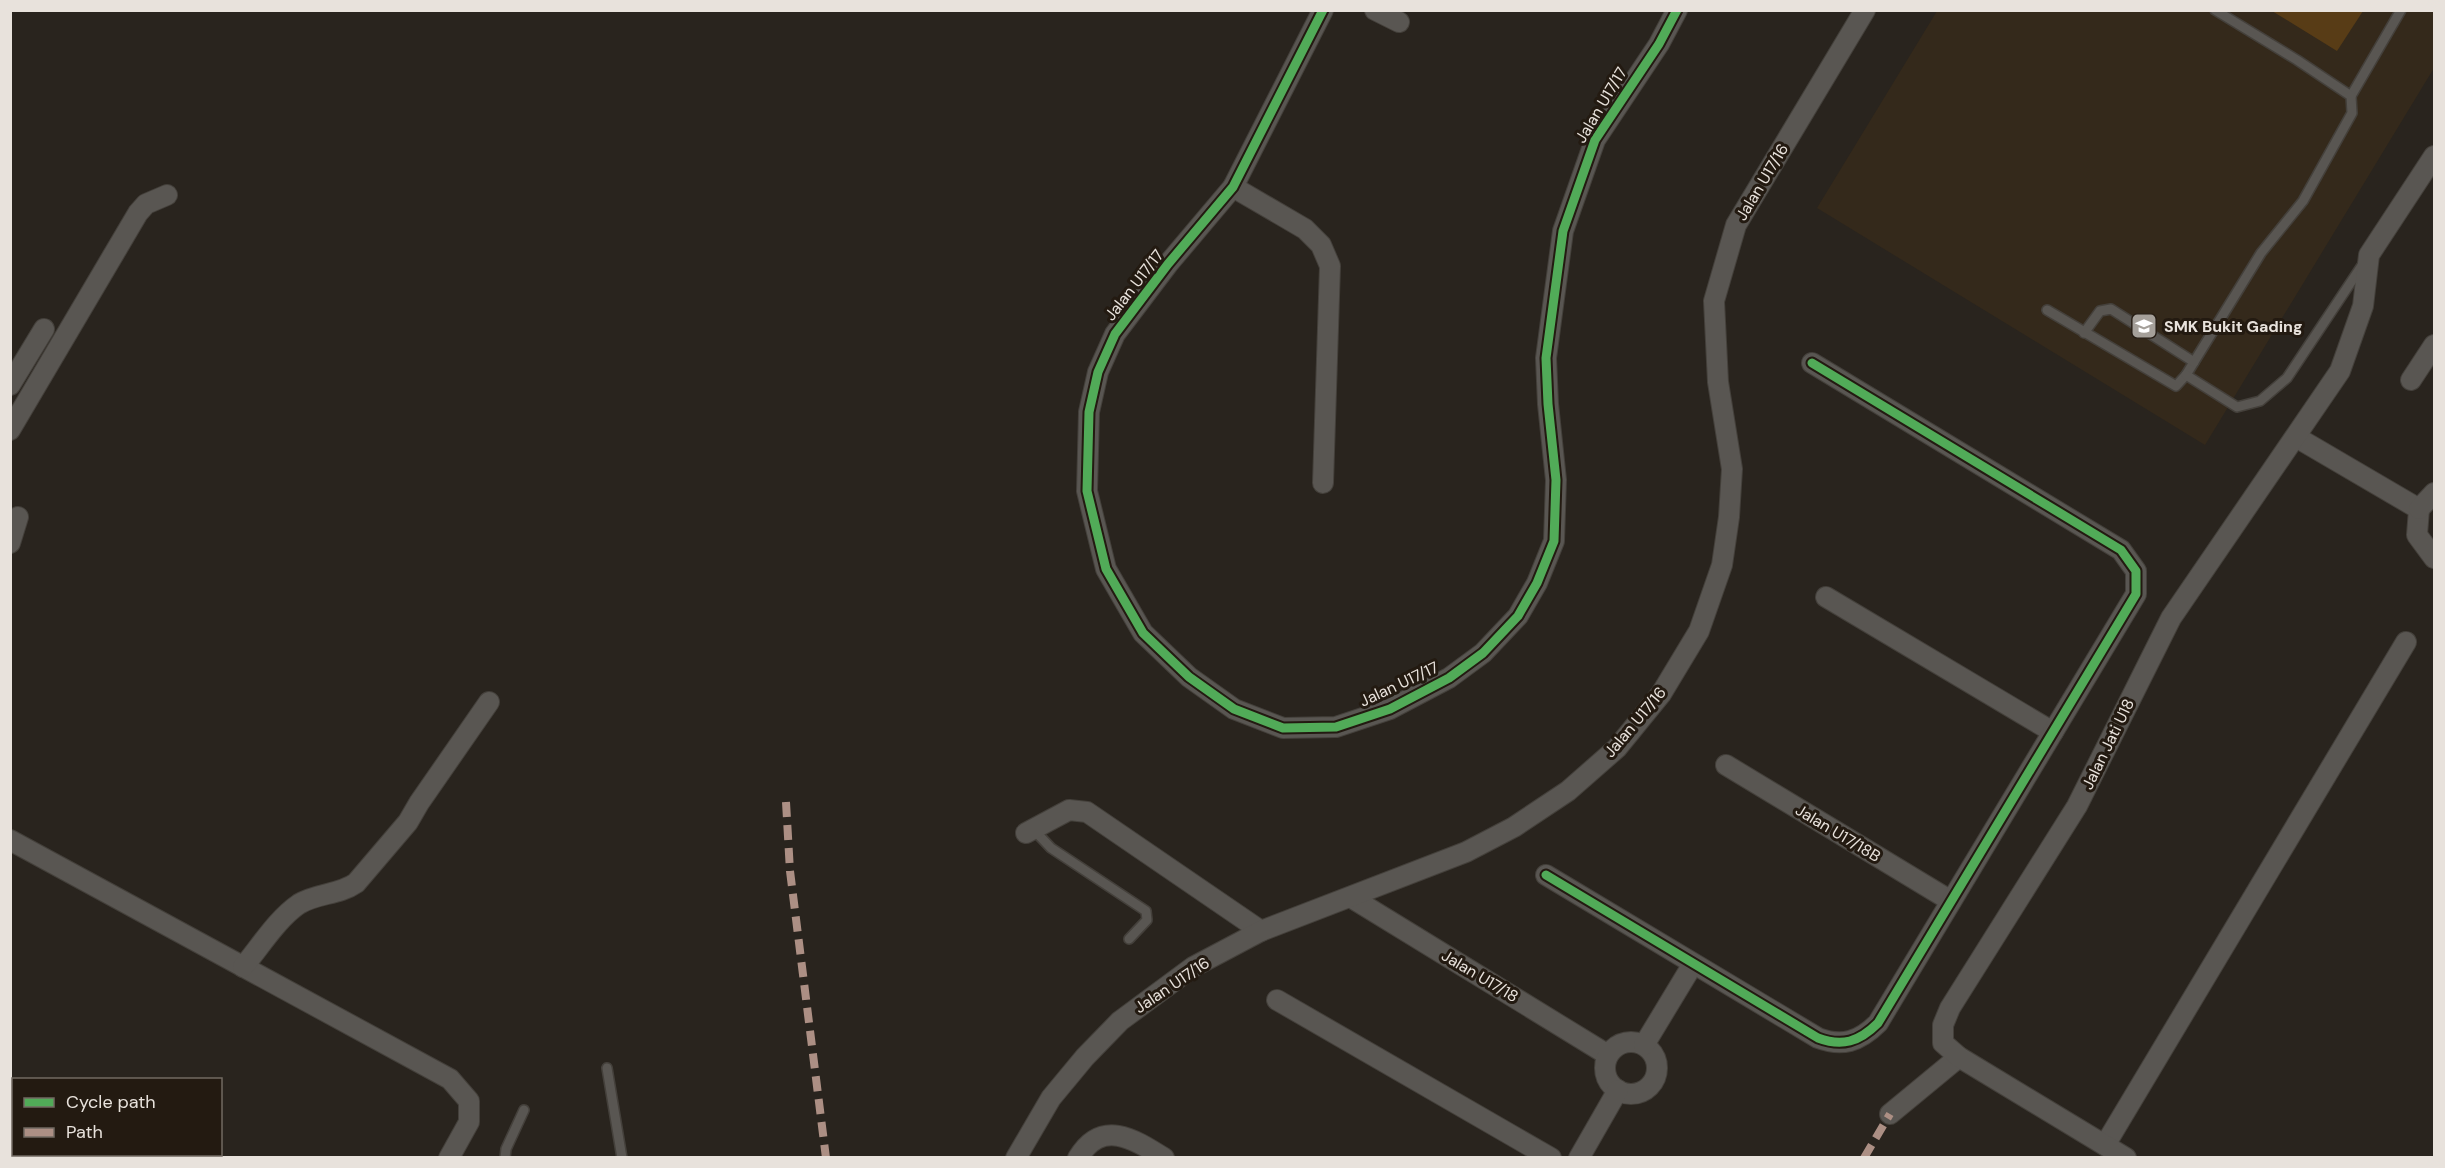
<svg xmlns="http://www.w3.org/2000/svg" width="2445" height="1168" font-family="'DM Sans',sans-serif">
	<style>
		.built { fill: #34291b }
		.green { fill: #583c16 }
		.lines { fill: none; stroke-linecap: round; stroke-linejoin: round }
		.lane-casing { stroke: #44403b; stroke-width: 12 }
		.street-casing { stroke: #44403b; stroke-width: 22 }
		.lane { stroke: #595652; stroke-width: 9 }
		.street { stroke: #595652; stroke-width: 20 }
		.quiet { stroke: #ac8f84; stroke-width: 8; stroke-dasharray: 15 8; stroke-linecap: butt }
		.cycleway-casing { stroke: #231a11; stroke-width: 13 }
		.cycleway { stroke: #51ab58; stroke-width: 9 }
		.labels { text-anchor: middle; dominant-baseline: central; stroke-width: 6; stroke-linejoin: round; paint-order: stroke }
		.street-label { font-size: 16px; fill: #e8e2dc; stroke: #231a11 }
		.poi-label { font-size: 16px; font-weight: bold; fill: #e8e2dc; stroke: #231a11; text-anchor: start }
	</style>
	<rect width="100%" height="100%" fill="#29241e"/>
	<!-- built -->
	<path class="built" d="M1937 11H2434V68L2205 445 1817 208Z"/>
	<!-- green -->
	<path class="green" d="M2272 11H2363L2337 51Z"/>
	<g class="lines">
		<!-- lane casing -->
		<g class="lane-casing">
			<g id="lane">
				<path d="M2351 96 2401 10"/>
				<path d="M2047 310 2176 386 2186 375 2261 253 2303 201 2352 113 2351 96 2297 60 2215 10"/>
				<path d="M2084 333 2100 311 2111 309 2194 362"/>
				<path d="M2186 375 2237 407 2260 401 2287 378 2363 264"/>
				<path d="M1033 829 1051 848 1146 911 1147 920 1129 939"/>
				<path d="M607 1068 622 1158"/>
				<path d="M505 1158 506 1149 524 1110"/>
			</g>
		</g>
		<!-- street casing -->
		<g class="street-casing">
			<g id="street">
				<path d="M1323 10 1233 187 1168 264 1115 334 1098 372 1089 412 1087 491 1106 569 1143 633 1189 677 1234 709 1283 728 1336 727 1390 709 1449 678 1483 653 1518 616 1537 583 1554 541 1556 480 1548 404 1546 358 1563 231 1595 140 1659 44 1677 10"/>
				<path d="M1375 10 1399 22"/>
				<path d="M1233 187 1305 229 1321 245 1330 266 1323 483"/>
				<path d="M2411 380 2434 345"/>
				<path d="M10 385 44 329"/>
				<path d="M10 430 138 213 146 204 167 195"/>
				<path d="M2296 437 2419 509 2417 535 2434 558"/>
				<path d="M2419 509 2434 493"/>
				<path d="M10 543 18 517"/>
				<path d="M1826 597 2053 732"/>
				<path d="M1726 765 1951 901"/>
				<path d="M1026 833 1069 810 1087 812 1261 931"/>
				<path d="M10 840 450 1079 469 1101V1122L449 1158"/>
				<path d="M1546 875 1818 1038C1842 1047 1859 1042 1878 1023L2136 594V571L2121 550 1812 363"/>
				<path d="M1352 898 1608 1055"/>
				<path d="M243 967C260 947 277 919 299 904 317 893 339 895 356 883L408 822 419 803 489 702"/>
				<path d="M1277 1000 1551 1158"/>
				<circle cx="1631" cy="1068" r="26"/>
				<path d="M1644 1045 1693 964"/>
				<path d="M1890 1114 1959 1057"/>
				<path d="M2105 1145 2406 642"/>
				<path d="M1016 1158 1051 1098 1085 1057 1120 1021 1193 967 1261 931 1466 852 1514 827 1568 791 1617 748 1661 694 1699 631 1722 565 1729 517 1732 469 1718 382 1714 301 1736 225 1865 10"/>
				<path d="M1078 1158C1102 1118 1134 1139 1164 1158"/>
				<path d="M1579 1158 1618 1090"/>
				<path d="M2126 1158 1959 1057 1943 1043V1025L1950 1008 2077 806 2171 618 2340 371 2363 306 2369 255 2434 156"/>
			</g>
		</g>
		<!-- lane -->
		<use href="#lane" class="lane"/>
		<!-- street -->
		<use href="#street" class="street"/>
		<!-- quiet -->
		<g class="quiet">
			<path d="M786 802 790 871 826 1158"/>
			<path d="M1864 1158 1890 1114"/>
		</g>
		<!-- cycleway casing -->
		<g class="cycleway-casing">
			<g id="cycleway">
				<path d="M1323 10 1233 187 1168 264 1115 334 1098 372 1089 412 1087 491 1106 569 1143 633 1189 677 1234 709 1283 728 1336 727 1390 709 1449 678 1483 653 1518 616 1537 583 1554 541 1556 480 1548 404 1546 358 1563 231 1595 140 1659 44 1677 10"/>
				<path d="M1546 875 1818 1038C1842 1047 1859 1042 1878 1023L2136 594V571L2121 550 1812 363"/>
			</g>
		</g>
		<!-- cycleway -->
		<use href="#cycleway" class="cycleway"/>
	</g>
	<!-- icons -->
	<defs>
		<g id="school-square" transform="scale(1.35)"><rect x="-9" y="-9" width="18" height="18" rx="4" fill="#a5a09a" stroke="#231a11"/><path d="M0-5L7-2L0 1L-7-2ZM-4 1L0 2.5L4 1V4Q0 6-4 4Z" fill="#fff"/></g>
	</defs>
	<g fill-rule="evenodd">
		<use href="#school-square" x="2144" y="326"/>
	</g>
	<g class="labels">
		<!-- street labels -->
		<g class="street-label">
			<text transform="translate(1601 105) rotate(-59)">Jalan U17/17</text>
			<text transform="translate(1762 182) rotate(-59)">Jalan U17/16</text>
			<text transform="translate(1134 285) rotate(-52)">Jalan U17/17</text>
			<text transform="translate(1399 684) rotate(-25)">Jalan U17/17</text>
			<text transform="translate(1635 722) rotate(-50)">Jalan U17/16</text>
			<text transform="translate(2108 744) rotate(-64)">Jalan Jati U18</text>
			<text transform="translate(1838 833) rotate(31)">Jalan U17/18B</text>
			<text transform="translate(1480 976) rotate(31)">Jalan U17/18</text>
			<text transform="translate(1172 985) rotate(-34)">Jalan U17/16</text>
		</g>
		<!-- poi labels -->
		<g class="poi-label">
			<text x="2164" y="326">SMK Bukit Gading</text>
		</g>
	</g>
	<!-- border -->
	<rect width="2445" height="1168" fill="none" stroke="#e8e2dc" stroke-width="24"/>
	<!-- legend -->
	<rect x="12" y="1078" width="210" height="78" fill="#231a11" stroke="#726a62" stroke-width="1.5"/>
	<rect x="24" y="1098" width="30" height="9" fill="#51ab58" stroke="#726a62" stroke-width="1.5"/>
	<text x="66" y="1108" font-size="18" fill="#e8e2dc">Cycle path</text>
	<rect x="24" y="1128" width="30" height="9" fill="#ac8f84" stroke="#726a62" stroke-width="1.5"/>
	<text x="66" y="1138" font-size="18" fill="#e8e2dc">Path</text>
</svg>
